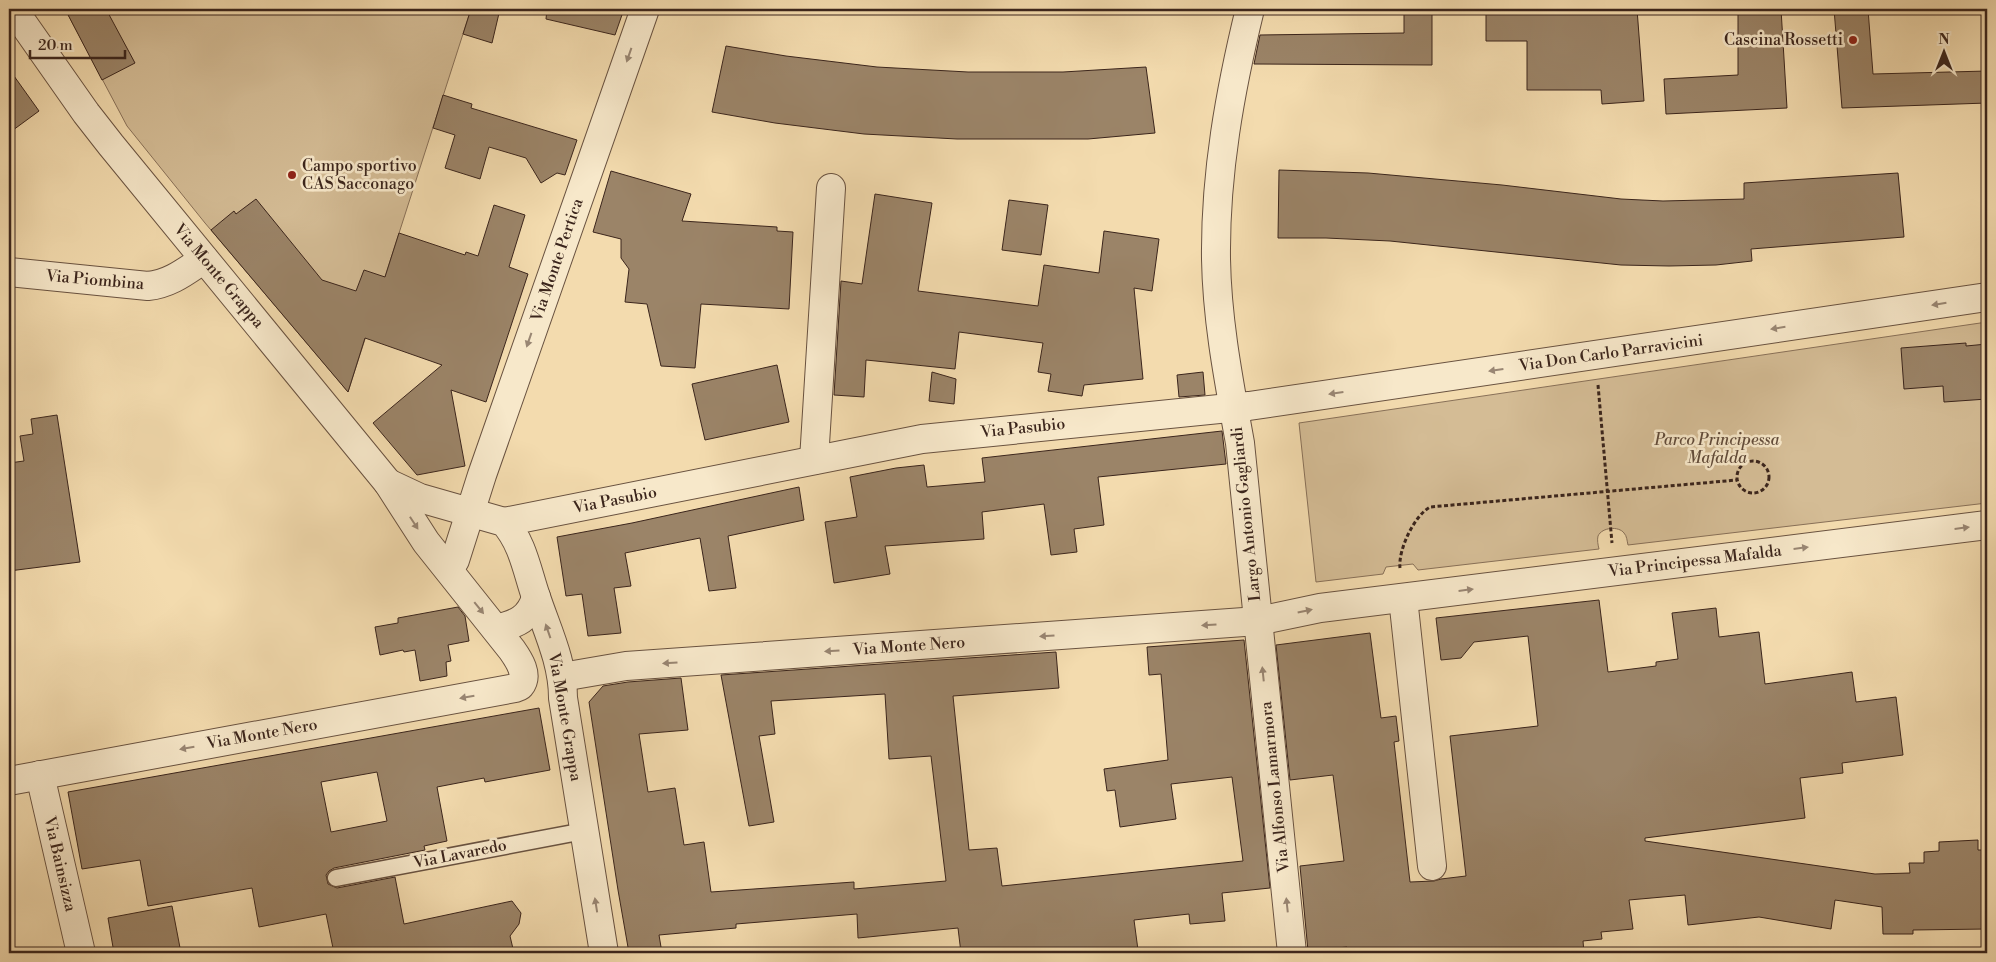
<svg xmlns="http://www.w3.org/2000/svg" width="1996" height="962" font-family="'Libre Bodoni',serif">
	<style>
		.green { fill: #d4bc95; stroke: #887058 }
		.building { fill: #9b8468; stroke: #3b251c; fill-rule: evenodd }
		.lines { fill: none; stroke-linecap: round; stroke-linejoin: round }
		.service-casing { stroke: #695240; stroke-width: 19 }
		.minor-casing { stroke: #695240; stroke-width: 30 }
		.path { stroke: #3b251c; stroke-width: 3; stroke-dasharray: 4 2.5; stroke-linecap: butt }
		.service { stroke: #f7e8ca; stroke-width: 16 }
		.minor { stroke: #f7e8ca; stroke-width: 28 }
		.oneway { fill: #998673 }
		.poi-dot { fill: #8f2418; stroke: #f7e8ca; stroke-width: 2 }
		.labels { text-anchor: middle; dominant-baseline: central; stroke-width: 5; stroke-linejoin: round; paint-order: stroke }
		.poi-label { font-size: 16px; fill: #3b251c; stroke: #f7e8ca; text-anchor: end }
		.street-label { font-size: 16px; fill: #3b251c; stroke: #f7e8ca }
		.park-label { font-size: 16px; font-style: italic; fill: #614b3a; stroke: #f7e8ca }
	</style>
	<rect width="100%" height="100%" fill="#f3dbae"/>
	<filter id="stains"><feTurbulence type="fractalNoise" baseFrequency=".004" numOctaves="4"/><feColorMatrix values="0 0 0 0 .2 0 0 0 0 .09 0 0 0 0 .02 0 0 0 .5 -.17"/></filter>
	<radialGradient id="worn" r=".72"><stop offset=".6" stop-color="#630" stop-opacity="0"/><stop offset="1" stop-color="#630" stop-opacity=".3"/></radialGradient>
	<!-- green -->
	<g class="green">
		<path d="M65 9H471L348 392 205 223 127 126Z"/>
		<path d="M1987 322V503L1628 545C1627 541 1627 536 1624 533 1619 526 1602 527 1598 536 1597 540 1598 545 1599 549L1418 570 1413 564 1386 567 1383 574 1316 582 1299 423Z"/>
	</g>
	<!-- building -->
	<g class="building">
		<path d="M65 9H106L135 63 102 80Z"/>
		<path d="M471 9H500L492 43 463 34Z"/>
		<path d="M547 9H624L615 35 546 19Z"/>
		<path d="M1404 9H1432V65L1254 64 1260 35 1404 33Z"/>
		<path d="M1486 9H1637L1644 101 1602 104 1601 90H1527V41H1486Z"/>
		<path d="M1738 9H1781L1787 108 1666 114 1664 79 1738 75Z"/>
		<path d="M1834 9H1868L1873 74 1987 71V103L1842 108Z"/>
		<path d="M726 46 786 56 877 67 968 72H1063L1146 67 1155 133 1088 139H957L864 134 775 123 712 112Z"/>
		<path d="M9 69 39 111 9 133Z"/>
		<path d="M443 95 472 104 471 108 577 140 565 175 557 173 541 183 526 158 489 147 480 179 445 168 455 135 433 128Z"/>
		<path d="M1279 170 1368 173 1502 185 1621 199 1663 201 1744 199V183L1898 173 1904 237 1751 249 1752 261 1716 265 1669 266 1621 265 1390 241 1326 238H1278Z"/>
		<path d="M611 171 691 194 682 221 777 227V231L793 232 789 309 701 304 695 368 661 366 647 304 625 302 629 269 621 258V239L593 232Z"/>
		<path d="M875 194 932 203 918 291 1038 306 1044 265 1099 273 1104 231 1159 239 1152 291 1134 288 1143 379 1084 385 1082 396 1048 391 1051 374 1038 372 1043 343 959 332 955 369 866 360 864 397 834 395 841 281 862 284Z"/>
		<path d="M256 199 322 280 356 291 364 270 385 277 399 233 465 255 466 252 478 256 494 205 525 215 509 267 528 274 486 402 451 390 465 466 417 475 373 423 442 365 365 338 348 392 211 230 234 211 236 214Z"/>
		<path d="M1009 200 1048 205 1041 255 1002 250Z"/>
		<path d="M1966 343V346L1987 344V399L1944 402 1943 386 1904 389 1901 348Z"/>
		<path d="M777 365 789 422 705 440 692 384Z"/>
		<path d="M932 372 956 379 954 404 929 401Z"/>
		<path d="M1203 372 1205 395 1179 397 1177 375Z"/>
		<path d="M57 415 80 562 9 571V463L24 461 20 436 33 434 31 419Z"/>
		<path d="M1222 431 1226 464 1098 477 1104 525 1074 529 1077 552 1051 555 1044 504 982 512 984 539 885 546 890 574 834 583 825 522 857 517 850 477 896 468 924 465 927 487 985 482 982 458Z"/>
		<path d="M799 487 804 520 728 536 736 588 709 591 700 538 625 553 631 586 614 588 621 633 588 636 582 594 566 596 557 537 632 523Z"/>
		<path d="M1599 600 1608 672 1656 666V662L1678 659 1672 613 1716 608 1719 637 1759 632 1765 684 1852 672 1856 702 1896 697 1903 755 1842 763 1843 773 1800 778 1805 818 1645 838V841L1875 874 1910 873 1909 863H1924V852L1939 851V842L1978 840V850H1986L1987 929 1913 930V934H1883L1882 907 1835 900 1831 929 1759 917 1688 925 1685 895 1629 900 1633 929 1601 932 1602 939 1583 941 1584 953H1348L1347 947 1308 951 1300 866 1344 861 1333 775 1290 780 1276 645 1370 633 1381 718 1396 716 1399 741 1394 742 1410 882 1434 881 1441 879 1466 876 1450 736 1538 726 1528 636 1474 642 1461 658 1441 660 1436 618Z"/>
		<path d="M458 607 465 616 469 641 448 645 451 661 446 662 447 676 420 681 415 650 404 652 403 650 380 655 375 627 398 623V618Z"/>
		<path d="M1244 640 1270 888 1222 893 1225 921 1190 924 1189 914 1134 920 1138 950 1110 953H961L958 928 858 938 857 914 736 924V928L659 935 662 953H629L618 890 589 702 603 686 628 682 681 678 688 730 639 734 648 792 675 788 684 845 704 842 711 892 854 882V889L946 881 931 756 889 759 885 694 771 701 775 734 759 736 774 822 749 826 721 675 1056 652 1059 688 953 696 969 850 997 848 1002 886 1243 861 1232 777 1171 784 1176 819 1120 827 1115 790 1107 791 1104 769 1168 760 1161 674 1149 675 1147 647Z"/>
		<path d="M539 708 550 770 485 782 484 778 437 787 447 841 424 846 425 850 334 868 329 871 326 875 328 884 337 888 395 877 404 924 512 901 521 913 519 924 510 936 514 953H334L326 914 259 927 252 888 148 906 140 860 82 869 68 792ZM377 772 387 821 331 832 321 782Z"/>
		<path d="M172 906 181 953H114L108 918Z"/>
	</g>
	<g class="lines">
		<!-- service casing -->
		<g class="service-casing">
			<path id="service" d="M336 878 584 831"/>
		</g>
		<!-- minor casing -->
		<g class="minor-casing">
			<g id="minor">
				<path d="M1250 9C1230 91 1215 174 1216 259 1217 321 1229 382 1240 443L1292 953"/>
				<path d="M9 272 148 286C170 284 186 271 204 259"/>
				<path d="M814 460 831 188"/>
				<path d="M388 483 420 498 504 522C523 543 527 571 536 597 547 630 563 662 563 698L604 953"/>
				<path d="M504 522 922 439 1249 406 1987 297"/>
				<path d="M449 570 455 560 482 475 645 9"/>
				<path d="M1403 598 1432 866"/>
				<path d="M496 629C516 624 530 619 536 597"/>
				<path d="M562 677 626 666 1258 621 1320 608 1987 525"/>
				<path d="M40 775 81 953"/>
				<path d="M9 781 515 688 520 686C529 675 519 660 512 650L426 542 388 483 111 145 86 113 13 9"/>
			</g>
		</g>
		<!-- path -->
		<g class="path">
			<path d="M1598 385 1612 543"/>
			<circle cx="1753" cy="477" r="16"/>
			<path d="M1400 568C1398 550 1414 516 1430 507L1737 480"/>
		</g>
		<!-- service -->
		<use href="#service" class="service"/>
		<!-- minor -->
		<use href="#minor" class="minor"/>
	</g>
	<!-- one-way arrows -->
	<defs><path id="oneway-solid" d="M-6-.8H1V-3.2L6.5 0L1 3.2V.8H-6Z" transform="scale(1.25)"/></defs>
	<g class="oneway">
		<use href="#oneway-solid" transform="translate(629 55) rotate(109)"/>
		<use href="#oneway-solid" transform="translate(1939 304) rotate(171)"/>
		<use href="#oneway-solid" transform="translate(1778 328) rotate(171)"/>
		<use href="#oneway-solid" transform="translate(529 340) rotate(109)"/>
		<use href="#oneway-solid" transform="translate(1496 370) rotate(172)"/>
		<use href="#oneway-solid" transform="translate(1336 393) rotate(172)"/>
		<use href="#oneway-solid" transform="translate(414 523) rotate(57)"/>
		<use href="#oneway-solid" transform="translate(1962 528) rotate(-7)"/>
		<use href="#oneway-solid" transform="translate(1801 548) rotate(-7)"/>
		<use href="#oneway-solid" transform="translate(1466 590) rotate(-7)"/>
		<use href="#oneway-solid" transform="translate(479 608) rotate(51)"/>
		<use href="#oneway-solid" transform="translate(1305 611) rotate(-12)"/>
		<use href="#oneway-solid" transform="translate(1209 625) rotate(176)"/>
		<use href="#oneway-solid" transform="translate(548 631) rotate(-109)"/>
		<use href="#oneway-solid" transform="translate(1047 636) rotate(176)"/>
		<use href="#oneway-solid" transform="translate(832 651) rotate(176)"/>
		<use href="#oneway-solid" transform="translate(670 663) rotate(176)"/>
		<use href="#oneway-solid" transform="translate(1263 674) rotate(-96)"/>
		<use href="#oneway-solid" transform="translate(467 697) rotate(170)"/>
		<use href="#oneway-solid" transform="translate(187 748) rotate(170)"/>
		<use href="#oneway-solid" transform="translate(596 905) rotate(-99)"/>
		<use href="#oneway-solid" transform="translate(1287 905) rotate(-96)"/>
	</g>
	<!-- markers -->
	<g class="poi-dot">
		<circle cx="1853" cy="40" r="5"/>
		<circle cx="292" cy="175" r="5"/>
	</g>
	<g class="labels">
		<!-- poi labels -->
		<g class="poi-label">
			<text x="1843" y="40">Cascina Rossetti</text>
			<text x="302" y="166" text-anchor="start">Campo sportivo<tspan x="302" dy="18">CAS Sacconago</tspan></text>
		</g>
		<!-- street labels -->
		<g class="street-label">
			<text transform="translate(557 260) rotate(-71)">Via Monte Pertica</text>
			<text transform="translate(219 276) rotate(50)">Via Monte Grappa</text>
			<text transform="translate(95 280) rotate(5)">Via Piombina</text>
			<text transform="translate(1611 353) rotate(-8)">Via Don Carlo Parravicini</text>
			<text transform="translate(1023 428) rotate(-6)">Via Pasubio</text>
			<text transform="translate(615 500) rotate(-11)">Via Pasubio</text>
			<text transform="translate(1246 514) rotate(-96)">Largo Antonio Gagliardi</text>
			<text transform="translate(1695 561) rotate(-7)">Via Principessa Mafalda</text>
			<text transform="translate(909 646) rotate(-4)">Via Monte Nero</text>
			<text transform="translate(565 717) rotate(80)">Via Monte Grappa</text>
			<text transform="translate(262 734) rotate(-10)">Via Monte Nero</text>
			<text transform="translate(1275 787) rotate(-96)">Via Alfonso Lamarmora</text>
			<text transform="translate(460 854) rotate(-11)">Via Lavaredo</text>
			<text transform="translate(60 864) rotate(77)">Via Bainsizza</text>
		</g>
		<!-- park labels -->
		<g class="park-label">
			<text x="1717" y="440">Parco Principessa<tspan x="1717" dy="18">Mafalda</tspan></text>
		</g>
	</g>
	<!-- margin -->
	<rect width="1996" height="962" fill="none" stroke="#f3dbae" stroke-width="30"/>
	<rect x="10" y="10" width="1976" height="942" fill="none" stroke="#3b251c" stroke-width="2.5"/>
	<rect x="15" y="15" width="1966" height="932" fill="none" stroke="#3b251c"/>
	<!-- north arrow -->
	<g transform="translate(1944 52)" stroke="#f7e8ca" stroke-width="4" paint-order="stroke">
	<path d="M0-4L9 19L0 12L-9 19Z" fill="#3b251c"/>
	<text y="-8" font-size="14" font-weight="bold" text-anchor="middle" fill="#3b251c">N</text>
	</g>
	<!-- scale -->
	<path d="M30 50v8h95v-8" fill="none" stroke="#3b251c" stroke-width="2.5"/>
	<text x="38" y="50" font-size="15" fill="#3b251c" stroke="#f7e8ca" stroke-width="4" paint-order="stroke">20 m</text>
	<rect width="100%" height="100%" filter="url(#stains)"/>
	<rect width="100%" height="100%" fill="url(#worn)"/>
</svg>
